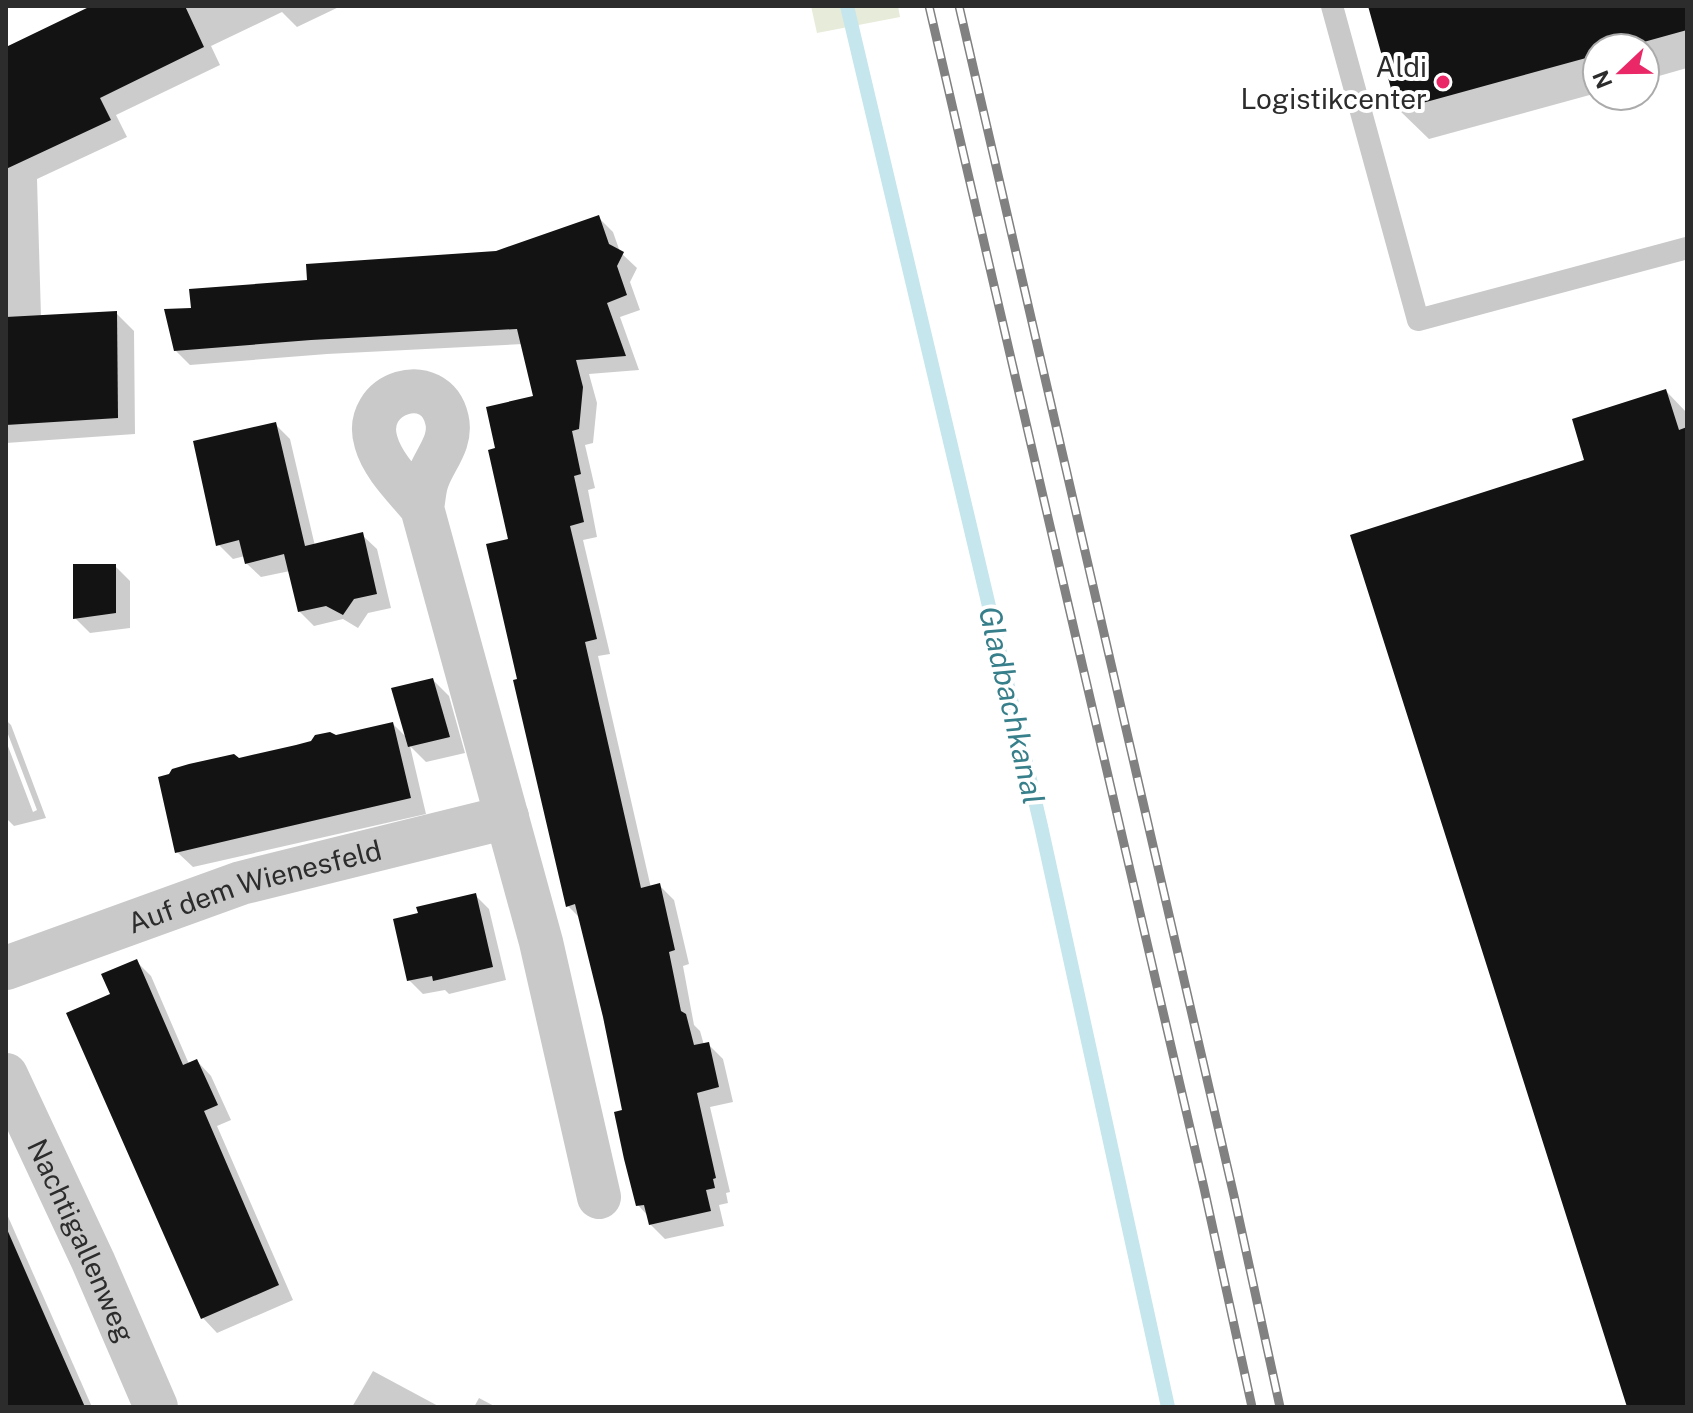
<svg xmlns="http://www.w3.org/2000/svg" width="1693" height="1413" font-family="'Public Sans',sans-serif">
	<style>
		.green { fill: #e7ebd9 }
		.shadow { fill: #0003 }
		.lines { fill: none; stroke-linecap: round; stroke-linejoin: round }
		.stream { stroke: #c4e6ec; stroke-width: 14 }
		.building { fill: #131313 }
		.service { stroke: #c9c9c9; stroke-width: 22 }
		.minor { stroke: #c9c9c9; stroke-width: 44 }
		.rail-casing { stroke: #818181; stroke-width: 9 }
		.rail { stroke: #fff; stroke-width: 6; stroke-dasharray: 18; stroke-linecap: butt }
		.poi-dot { fill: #ea2868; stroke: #fff; stroke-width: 3 }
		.labels { text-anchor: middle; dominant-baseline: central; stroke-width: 8; stroke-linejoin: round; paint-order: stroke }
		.poi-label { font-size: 28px; fill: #2c2c2c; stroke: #fff; text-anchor: end }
		.street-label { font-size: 28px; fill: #2c2c2c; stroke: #fff }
		.water-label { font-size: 30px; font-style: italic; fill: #377f8a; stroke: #fff }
	</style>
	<rect width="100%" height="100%" fill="#fff"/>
	<!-- green -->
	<path class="green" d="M811 6H898L900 17 817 33Z"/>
	<!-- shadow -->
	<g class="shadow">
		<path d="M96 6H341L297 27 282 12 211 46 220 65 116 115 127 137 37 179 41 317 116 313 134 331 135 434 6 443V49Z"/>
		<path d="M1371 6H1687V68L1645 80V48H1597V93L1429 139 1398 109Z"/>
		<path d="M598 217 613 232 620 252 637 268 630 282 640 310 620 317 639 370 589 374 597 403 593 443 585 445 595 488 588 490 597 537 583 540 610 654 598 656 651 888 660 886 674 900 689 964 683 966 694 1025 700 1031 704 1045 708 1044 723 1059 733 1102 710 1107 730 1192 726 1193 728 1203 719 1205 724 1226 665 1239 650 1224 648 1216 638 1205 625 1111 581 919 568 906 519 681 511 541 535 398 523 344 327 354 190 365 175 350 193 310 309 281 497 253Z"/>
		<path d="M1666 391 1687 413V1407H1629L1587 461Z"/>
		<path d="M275 424 290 439 315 546 362 535 377 549 391 608 368 613 358 628 343 619 314 626 299 611 290 571 261 577 246 563 245 556 233 559 218 544Z"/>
		<path d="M115 566 130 581V628L90 633 75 618Z"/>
		<path d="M433 680 449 696 465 753 426 762 410 746 426 814 193 867 177 852 239 760 393 724 409 740Z"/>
		<path d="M6 720 11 725 46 818 14 826 6 818V741L33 812 37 810 6 729Z"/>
		<path d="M475 895 489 909 506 980 449 994 445 990 423 994 409 980Z"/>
		<path d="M136 961 151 976 189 1064 197 1061 211 1076 231 1120 217 1126 293 1300 217 1333 203 1318 112 995Z"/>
		<path d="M6 1212 92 1407H10L6 1399Z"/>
		<path d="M373 1371 440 1407H352Z"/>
		<path d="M479 1398 496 1407H474Z"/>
	</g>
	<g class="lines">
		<!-- stream -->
		<path class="stream" d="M847 6 1041 826 1168 1407"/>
	</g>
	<!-- building -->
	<g class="building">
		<path d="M91 6H185L204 47 100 98 111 120 6 169V47Z"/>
		<path d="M1368 6H1687V30L1622 48H1597V55L1397 110Z"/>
		<path d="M599 215 609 244 624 252 617 266 627 295 607 303 626 356 576 360 583 387 579 429 572 431 581 474 574 476 584 522 570 526 597 639 585 642 641 888 660 883 675 950 669 952 681 1011 686 1014 694 1045 709 1042 719 1087 697 1093 716 1178 713 1179 715 1188 706 1190 711 1211 649 1225 644 1205 636 1206 624 1159 614 1112 622 1110 603 1017 575 904 566 907 513 680 517 679 486 544 508 539 488 450 495 448 486 407 533 396 517 329 311 340 174 351 164 309 191 308 189 289 307 280 306 264 496 251Z"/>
		<path d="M117 311 118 418 6 425V317Z"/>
		<path d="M1666 389 1679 430 1687 427V1407H1627L1350 535 1584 460 1572 419Z"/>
		<path d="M276 422 305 546 363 532 377 594 354 599 343 615 326 606 298 612 284 554 245 564 239 540 216 546 193 441Z"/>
		<path d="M73 564H116V613L73 619Z"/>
		<path d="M433 678 450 737 408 747 391 688Z"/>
		<path d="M393 722 411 798 175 853 158 777 169 774 172 769 189 764 234 754 239 758 296 745 311 741 315 735 330 732 336 735Z"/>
		<path d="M476 893 493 967 433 981 432 976 407 981 393 919 418 913 416 907Z"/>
		<path d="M137 959 183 1065 197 1059 218 1105 204 1111 279 1285 201 1319 66 1013 110 994 101 974Z"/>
		<path d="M6 1227 48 1323 85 1407H6Z"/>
	</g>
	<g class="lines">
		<!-- service -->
		<path class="service" d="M1332 6 1418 320 1687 248"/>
		<!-- minor -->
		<g class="minor">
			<path d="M422 508C424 498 424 487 428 478 435 459 452 442 447 420 436 369 361 392 376 442 383 467 406 488 422 508L541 942 599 1197"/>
			<path id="s1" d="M6 968 241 883 507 817"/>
			<path id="s2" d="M6 1075 93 1261 156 1407"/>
		</g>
		<!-- rail casing -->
		<g class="rail-casing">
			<g id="rail">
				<path d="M929 6 1204 1188 1252 1407"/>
				<path d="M959 6 1234 1196 1280 1407"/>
			</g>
		</g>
		<!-- rail -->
		<use href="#rail" class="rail"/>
	</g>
	<!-- markers -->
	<circle class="poi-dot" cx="1443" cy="82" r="8"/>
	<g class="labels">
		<!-- poi labels -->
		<g class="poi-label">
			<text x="1427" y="66">Aldi<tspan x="1427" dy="32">Logistikcenter</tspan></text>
		</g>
		<!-- street labels -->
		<g class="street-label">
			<text stroke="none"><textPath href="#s1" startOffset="262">Auf dem Wienesfeld</textPath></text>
			<text stroke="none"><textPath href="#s2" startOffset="182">Nachtigallenweg</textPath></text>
		</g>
		<!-- water labels -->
		<g class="water-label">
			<text transform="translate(1012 705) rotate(77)">Gladbachkanal</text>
		</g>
	</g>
	<!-- border -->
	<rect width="1693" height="1413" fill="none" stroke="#2c2c2c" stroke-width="16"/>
	<!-- north arrow -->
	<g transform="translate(1621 72) rotate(248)"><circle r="38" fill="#ffffff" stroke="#ababab" stroke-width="2"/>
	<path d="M0-6L14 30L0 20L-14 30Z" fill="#ea2868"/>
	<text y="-12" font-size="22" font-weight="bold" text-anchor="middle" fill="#2c2c2c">N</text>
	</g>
</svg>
